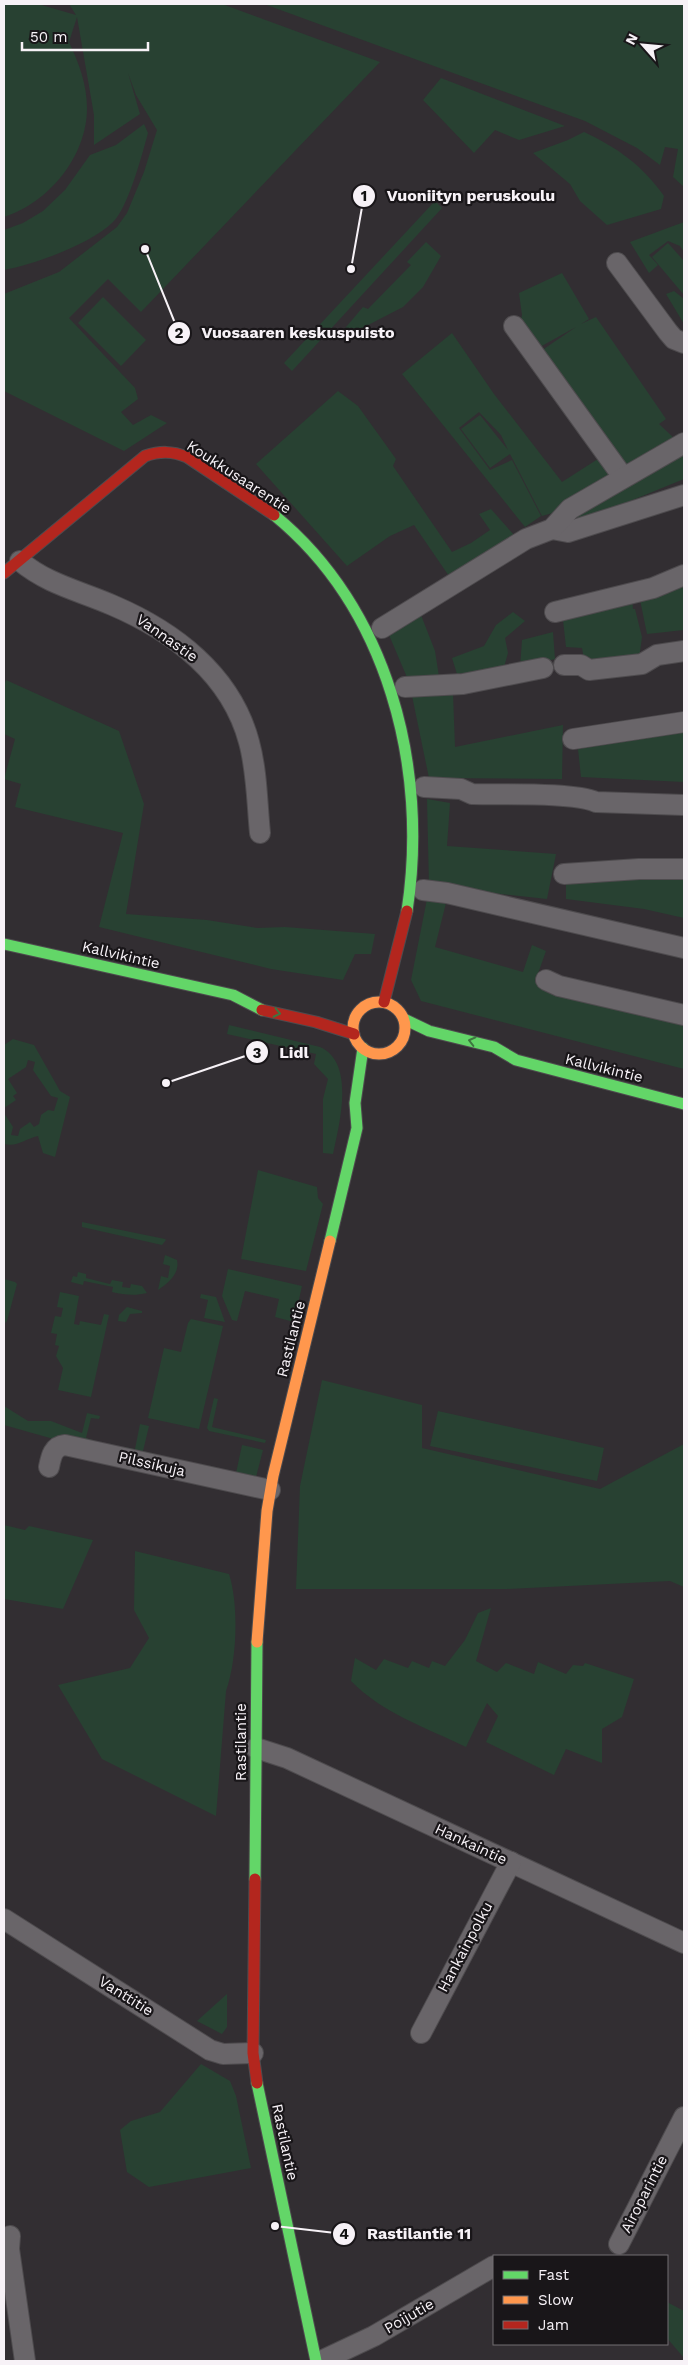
<svg xmlns="http://www.w3.org/2000/svg" width="688" height="2365" font-family="'Work Sans',sans-serif">
	<style>
		.green { fill: #284132 }
		.lines { fill: none; stroke-linecap: round; stroke-linejoin: round }
		.street-casing { stroke: #4e4b4e; stroke-width: 22 }
		.fast-casing { stroke: #4e4b4e; stroke-width: 13 }
		.slow-casing { stroke: #4e4b4e; stroke-width: 13 }
		.jam-casing { stroke: #4e4b4e; stroke-width: 13 }
		.street { stroke: #696569; stroke-width: 20 }
		.fast { stroke: #63d668; stroke-width: 11 }
		.slow { stroke: #ff974d; stroke-width: 11 }
		.jam { stroke: #b3261e; stroke-width: 11 }
		.oneway { stroke: #3e7640 }
		.labels { text-anchor: middle; dominant-baseline: central; stroke-width: 4.5; stroke-linejoin: round; paint-order: stroke }
		.street-label { font-size: 15px; fill: #f7f2f7; stroke: #191619 }
		.leader { fill: none; stroke: #f7f2f7; stroke-width: 2 }
		.callout-dot { fill: #f7f2f7; stroke: #191619; stroke-width: 2 }
		.mark-label { font-size: 15px; text-anchor: middle; font-weight: bold; fill: #111 }
		.callout-label { font-size: 16px; text-anchor: middle; font-weight: bold; fill: #f7f2f7; stroke: #191619; stroke-width: 4.5; stroke-linejoin: round; paint-order: stroke }
	</style>
	<rect width="100%" height="100%" fill="#322e32"/>
	<!-- green -->
	<g class="green">
		<path d="M4 4H38L76 15 69 4H222L380 62 141 312 108 279 69 318 135 388 138 399 121 412 133 425 151 415 167 423 124 451 4 391V294L59 272 117 227 127 213 144 172 157 130 136 95 128 73 140 114 94 145V115L77 17 69 42C79 63 87 85 87 108 87 157 48 203 4 217Z"/>
		<path d="M264 4H684V187L673 177 678 149 665 147 660 165 637 148 585 121Z"/>
		<path d="M441 78 565 126 519 140 495 130 474 153 423 100Z"/>
		<path d="M144 124 148 133C142 155 128 208 113 222 89 245 35 264 4 270V230L23 223 43 211 65 190 90 155 116 145Z"/>
		<path d="M584 132C618 148 642 165 664 196L661 209 607 225 580 201 570 184 533 153 568 140Z"/>
		<path d="M435 201 442 208 292 371 284 363Z"/>
		<path d="M684 222V252L680 246 668 241 649 255 658 265 649 273 630 242Z"/>
		<path d="M426 242 441 256 423 287 403 307 343 338 341 333 363 307 368 309 411 265 407 262Z"/>
		<path d="M668 243 684 261V295L652 257Z"/>
		<path d="M562 273 589 319 581 324 596 317 666 419 659 424 675 439 624 467 538 353 576 327 538 348 519 328 522 315 519 293Z"/>
		<path d="M674 291 684 299V324L666 294Z"/>
		<path d="M103 297 146 340 121 366 78 323Z"/>
		<path d="M452 333 494 394 562 482 601 457 614 476 563 510 542 516 510 454 490 468 461 429 480 415 508 450 501 435 479 412 459 428 490 470 512 460 541 516 525 527 402 374Z"/>
		<path d="M338 391 358 406 396 459 393 466 452 552 471 543 490 530 479 514 491 509 514 535 451 579 414 525 390 536 347 566 256 464Z"/>
		<path d="M684 452V479L564 528 566 519Z"/>
		<path d="M684 580V630L647 634 639 595Z"/>
		<path d="M632 597 633 609H635L642 637 639 659 585 665 582 648 566 647 563 620Z"/>
		<path d="M513 612 525 621 505 638 508 653 504 667 457 674 452 658 484 646 496 625Z"/>
		<path d="M421 615 435 651 440 683 409 682 389 635Z"/>
		<path d="M553 632 555 659 520 668 522 640Z"/>
		<path d="M6 680 119 731 144 804 126 914 207 920 257 928 285 927 375 934 371 954H355L343 980 271 969 99 927 123 833 15 807 21 784 4 779 15 739 4 734V686Z"/>
		<path d="M411 691 453 693 455 747 563 725 562 779 429 778Z"/>
		<path d="M684 731V782L581 777 578 749Z"/>
		<path d="M427 799 450 803 447 846 556 854 547 899 429 886Z"/>
		<path d="M684 876V918L644 909 566 899V877Z"/>
		<path d="M428 894 447 899 435 947 523 972 532 945 546 951 535 982 550 988 684 1019V1069L421 1001 411 980Z"/>
		<path d="M229 1025 320 1047C356 1063 339 1125 333 1154L323 1153V1099L328 1079 314 1064 316 1054 227 1034Z"/>
		<path d="M13 1039 34 1045 60 1091 70 1097 55 1157 43 1153 38 1136C25 1139 18 1147 4 1144V1113L13 1127 11 1135 18 1136 20 1129 30 1122 34 1127 39 1124 41 1115 48 1110 54 1111 58 1098 51 1096 33 1070 35 1062 28 1060 26 1067 8 1079 17 1093 13 1096 16 1100 4 1108V1045Z"/>
		<path d="M258 1170 317 1187 318 1198 323 1204 306 1271 241 1259Z"/>
		<path d="M82 1222 165 1239 166 1240 162 1245 82 1227Z"/>
		<path d="M165 1255 177 1260C180 1274 168 1283 158 1290L161 1276 168 1278 170 1266 163 1264Z"/>
		<path d="M228 1269 302 1286 294 1322 275 1317 279 1299 245 1291 237 1321 232 1320 222 1296Z"/>
		<path d="M78 1272 86 1274V1278L110 1284 112 1280 123 1282 122 1287 130 1288 131 1284 142 1286 147 1293C135 1296 125 1295 112 1292L113 1287 84 1281 83 1285 71 1282 73 1276 77 1277Z"/>
		<path d="M4 1279 15 1282 17 1284 7 1321 4 1324Z"/>
		<path d="M60 1292 79 1296 74 1324 79 1325 80 1321 101 1325 104 1314 109 1315 91 1397 58 1390 63 1368 56 1356 59 1346 55 1345 57 1334 51 1333 55 1316 61 1317 63 1308 57 1307Z"/>
		<path d="M201 1294 216 1297 225 1322 204 1318 208 1300 200 1298Z"/>
		<path d="M127 1307 142 1311V1313L130 1314 126 1322 118 1321 119 1315Z"/>
		<path d="M191 1319 223 1326 199 1429 148 1418 164 1348 181 1352 188 1323Z"/>
		<path d="M322 1380 422 1405V1448L600 1489 684 1444V1587L670 1581 507 1589H296L300 1486Z"/>
		<path d="M214 1398 218 1399 212 1427 266 1440 265 1443 209 1431 207 1428Z"/>
		<path d="M4 1406 28 1421H51L82 1433 87 1413 100 1416 99 1419 91 1418 86 1438 99 1442 98 1445 57 1440 4 1425Z"/>
		<path d="M438 1411 604 1448 597 1481 430 1446Z"/>
		<path d="M140 1424 149 1426 143 1451 155 1454 154 1458 123 1451 124 1447 135 1449Z"/>
		<path d="M242 1445 263 1450 255 1481 236 1473Z"/>
		<path d="M4 1525 25 1530 29 1526 93 1540 63 1609 4 1599Z"/>
		<path d="M135 1551 229 1574C239 1605 237 1660 226 1691L216 1816 102 1759 58 1685 130 1668 149 1638 134 1610Z"/>
		<path d="M491 1608 476 1661 497 1672 506 1663 534 1674 538 1662 566 1674 573 1665 583 1666 585 1663 634 1679 622 1717 602 1729V1763L566 1749 554 1775 486 1742 498 1716 487 1703 466 1747C427 1728 382 1713 351 1681L355 1658 376 1670 384 1659 408 1668 412 1661 429 1668 432 1661 445 1666 465 1640 478 1613Z"/>
		<path d="M227 1994V2027L222 2034 197 2021Z"/>
		<path d="M201 2064 230 2081 236 2096 251 2168 149 2187 127 2172 120 2130 131 2121 160 2112Z"/>
		<path d="M667 2302 684 2311V2358L667 2338Z"/>
	</g>
	<g class="lines">
		<!-- street casing -->
		<g class="street-casing">
			<g id="street">
				<path d="M617 263 668 332 674 339 684 343"/>
				<path d="M514 326 623 477"/>
				<path d="M552 529 568 532 684 495"/>
				<path d="M20 561C47 584 80 591 112 605 173 631 231 674 249 742 257 771 257 803 260 833"/>
				<path d="M555 612 653 588 684 575"/>
				<path d="M382 628 526 539 552 529 570 509 684 443"/>
				<path d="M564 665H581L589 670 642 664 657 655 684 651"/>
				<path d="M405 687 463 684 543 668"/>
				<path d="M573 739 684 722"/>
				<path d="M424 787 461 789 472 794C501 795 573 792 596 802L684 805"/>
				<path d="M564 874 639 869H684"/>
				<path d="M423 890 447 893 684 948"/>
				<path d="M546 980 559 986 684 1015"/>
				<path d="M49 1467C51 1457 53 1446 65 1445L270 1490"/>
				<path d="M256 1748 287 1758 684 1943"/>
				<path d="M4 1919 210 2050 223 2054 253 2053"/>
				<path d="M421 2033 511 1862"/>
				<path d="M10 2236 9 2249 25 2361"/>
				<path d="M619 2244 684 2117"/>
				<path d="M321 2361 374 2336 494 2266"/>
			</g>
		</g>
		<!-- fast casing -->
		<g class="fast-casing">
			<g id="fast">
				<path d="M274 515C388 608 429 768 407 911"/>
				<path d="M4 944 233 995 262 1010"/>
				<path d="M404 1019 429 1031 494 1047 516 1060 684 1104"/>
				<path d="M330 1241 357 1128 355 1103 363 1048"/>
				<path d="M255 1879 257 1642"/>
				<path d="M257 2083 316 2361"/>
			</g>
		</g>
		<!-- slow casing -->
		<g class="slow-casing">
			<g id="slow">
				<circle cx="379" cy="1028" r="26"/>
				<path d="M257 1642 267 1511 273 1476 330 1241"/>
			</g>
		</g>
		<!-- jam casing -->
		<g class="jam-casing">
			<g id="jam">
				<path d="M4 573 145 456C160 451 172 451 187 457L274 515"/>
				<path d="M384 1002 407 911"/>
				<path d="M262 1010 316 1022 354 1034"/>
				<path d="M255 1879 253 2053 257 2083"/>
			</g>
		</g>
		<!-- street -->
		<use href="#street" class="street"/>
		<!-- fast -->
		<use href="#fast" class="fast"/>
		<!-- slow -->
		<use href="#slow" class="slow"/>
		<!-- jam -->
		<use href="#jam" class="jam"/>
	</g>
	<!-- one-way arrows -->
	<defs><path id="oneway-chevron" d="M-2-3.5L2.5 0L-2 3.5" fill="none" stroke-width="1.6" stroke-linecap="round" stroke-linejoin="round" transform="scale(1.25)"/></defs>
	<g class="oneway">
		<use href="#oneway-chevron" transform="translate(277 1013) rotate(12)"/>
		<use href="#oneway-chevron" transform="translate(472 1041) rotate(-166)"/>
	</g>
	<g class="labels">
		<!-- street labels -->
		<g class="street-label">
			<text transform="translate(239 477) rotate(33)">Koukkusaarentie</text>
			<text transform="translate(167 638) rotate(35)">Vannastie</text>
			<text transform="translate(121 955) rotate(13)">Kallvikintie</text>
			<text transform="translate(604 1068) rotate(14)">Kallvikintie</text>
			<text transform="translate(291 1339) rotate(-76)">Rastilantie</text>
			<text transform="translate(152 1464) rotate(13)">Pilssikuja</text>
			<text transform="translate(241 1742) rotate(-90)">Rastilantie</text>
			<text transform="translate(471 1844) rotate(25)">Hankaintie</text>
			<text transform="translate(465 1947) rotate(-62)">Hankainpolku</text>
			<text transform="translate(126 1996) rotate(32)">Vanttitie</text>
			<text transform="translate(285 2142) rotate(78)">Rastilantie</text>
			<text transform="translate(644 2194) rotate(-63)">Airoparintie</text>
			<text transform="translate(409 2316) rotate(-30)">Poijutie</text>
		</g>
	</g>
	<!-- callouts -->
	<path class="leader" d="M351 269L364 196M145 249L179 333M166 1083L257 1052M275 2226L344 2234"/>
	<g class="callout-dot">
		<circle cx="351" cy="269" r="5"/>
		<circle cx="145" cy="249" r="5"/>
		<circle cx="166" cy="1083" r="5"/>
		<circle cx="275" cy="2226" r="5"/>
		<circle cx="364" cy="196" r="12"/>
		<circle cx="179" cy="333" r="12"/>
		<circle cx="257" cy="1052" r="12"/>
		<circle cx="344" cy="2234" r="12"/>
	</g>
	<g class="mark-label">
		<text x="364" y="201">1</text>
		<text x="179" y="338">2</text>
		<text x="257" y="1058">3</text>
		<text x="344" y="2239">4</text>
	</g>
	<g class="callout-label">
		<text x="471" y="201">Vuoniityn peruskoulu</text>
		<text x="298" y="338">Vuosaaren keskuspuisto</text>
		<text x="294" y="1058">Lidl</text>
		<text x="419" y="2239">Rastilantie 11</text>
	</g>
	<!-- border -->
	<rect width="688" height="2365" fill="none" stroke="#f7f2f7" stroke-width="10"/>
	<!-- legend -->
	<rect x="493" y="2255" width="175" height="90" fill="#191619" stroke="#726e72"/>
	<rect x="503" y="2271" width="25" height="8" fill="#63d668" stroke="#726e72"/>
	<text x="538" y="2280" font-size="15" fill="#f7f2f7">Fast</text>
	<rect x="503" y="2296" width="25" height="8" fill="#ff974d" stroke="#726e72"/>
	<text x="538" y="2305" font-size="15" fill="#f7f2f7">Slow</text>
	<rect x="503" y="2321" width="25" height="8" fill="#b3261e" stroke="#726e72"/>
	<text x="538" y="2330" font-size="15" fill="#f7f2f7">Jam</text>
	<!-- north arrow -->
	<g transform="translate(643 45) rotate(297)" stroke="#191619" stroke-width="4" paint-order="stroke">
	<path d="M0-4L9 19L0 12L-9 19Z" fill="#f7f2f7"/>
	<text y="-8" font-size="14" font-weight="bold" text-anchor="middle" fill="#f7f2f7">N</text>
	</g>
	<!-- scale -->
	<path d="M22 42v8h126v-8" fill="none" stroke="#f7f2f7" stroke-width="2.5"/>
	<text x="30" y="42" font-size="15" fill="#f7f2f7" stroke="#191619" stroke-width="4" paint-order="stroke">50 m</text>
</svg>
